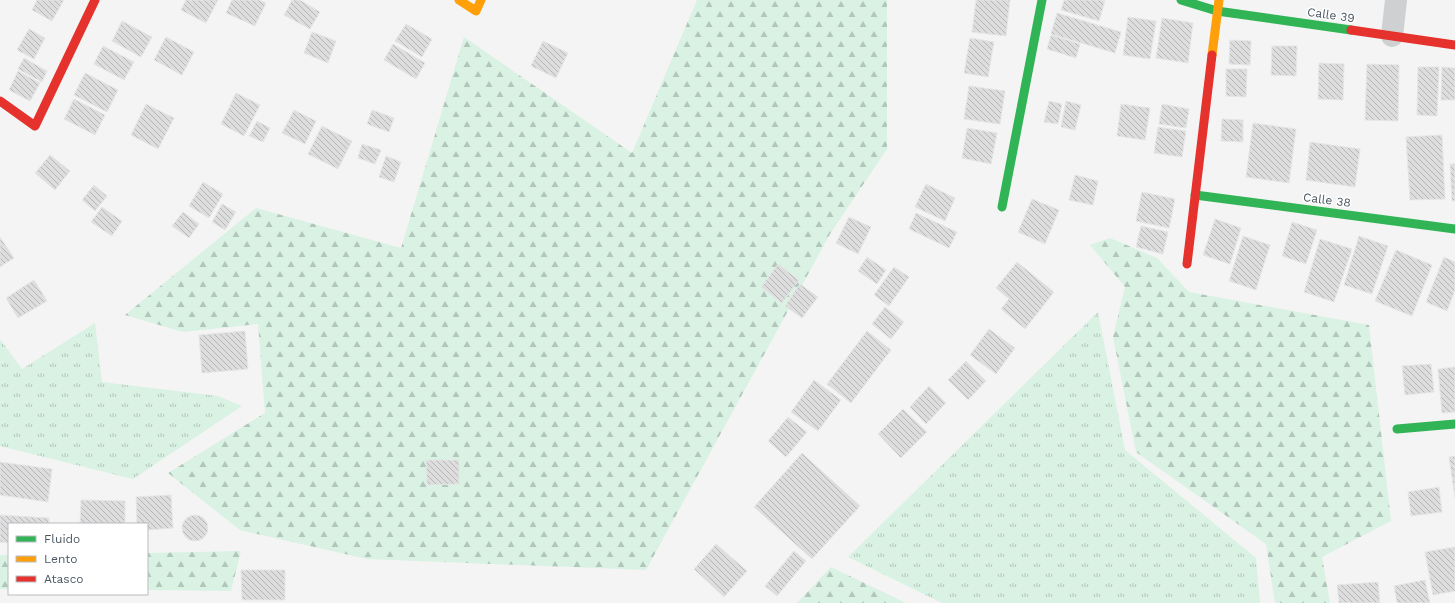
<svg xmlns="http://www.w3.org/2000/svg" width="1455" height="603" font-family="'Work Sans',sans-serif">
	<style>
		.grass { fill: url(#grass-tufts) }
		.forest { fill: url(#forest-firs) }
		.building { fill: url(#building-back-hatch); stroke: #e5e6e7 }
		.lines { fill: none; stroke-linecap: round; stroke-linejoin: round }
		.street { stroke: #ced0d2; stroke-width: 22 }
		.fast { stroke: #30b455; stroke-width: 9 }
		.slow { stroke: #ff9f0a; stroke-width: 9 }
		.jam { stroke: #e5322d; stroke-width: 9 }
		.labels { text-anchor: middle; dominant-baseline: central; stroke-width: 3; stroke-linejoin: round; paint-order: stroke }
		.street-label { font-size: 12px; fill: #4a5661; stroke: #fff }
	</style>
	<defs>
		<pattern id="grass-tufts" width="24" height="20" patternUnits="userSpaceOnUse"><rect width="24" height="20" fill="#d9f2e3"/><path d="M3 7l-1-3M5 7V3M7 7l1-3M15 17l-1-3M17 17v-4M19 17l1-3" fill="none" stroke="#b2c7bb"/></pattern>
		<pattern id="forest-firs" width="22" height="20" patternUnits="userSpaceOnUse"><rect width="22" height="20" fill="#d9f2e3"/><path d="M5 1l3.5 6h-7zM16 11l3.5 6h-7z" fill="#b2c7bb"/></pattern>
		<pattern id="building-back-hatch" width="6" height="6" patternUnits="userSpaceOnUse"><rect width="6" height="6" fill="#ddddde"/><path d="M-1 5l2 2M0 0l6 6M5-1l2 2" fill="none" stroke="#b5b6b7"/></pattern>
	</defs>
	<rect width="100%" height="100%" fill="#f4f4f4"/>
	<!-- grass -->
	<g class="grass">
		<path d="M1098 312 1125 450 1256 558 1260 603H942L848 557Z"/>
		<path d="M95 323 102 382 218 396 242 406 133 479 0 446V339L22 369Z"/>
	</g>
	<!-- forest -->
	<g class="forest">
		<path d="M697 0H887V149L830 234 646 570 367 559 240 530 168 473 265 413 258 324 183 332 125 315 256 208 401 248 464 37 632 153Z"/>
		<path d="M1110 238 1157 258 1189 292 1369 325 1391 521 1322 557 1330 603H1275L1266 544 1136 452 1113 337 1125 287 1090 245Z"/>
		<path d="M241 551 231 591 147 590V553Z"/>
		<rect x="0" y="555" width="9" height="34"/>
		<path d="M831 567 906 603H797Z"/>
	</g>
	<!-- building -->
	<g class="building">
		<path d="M37 0H64L52 21 32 10Z"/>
		<path d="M186 0H218L206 23 181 10Z"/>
		<path d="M232 0H259L266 3 255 26 226 13Z"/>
		<path d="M292 0H300L320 12 310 29 284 15Z"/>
		<path d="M976 0H1010L1006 36 972 32Z"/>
		<path d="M1064 0H1101L1105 1 1099 21 1061 10Z"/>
		<path d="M1057 13 1121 32 1115 53 1051 34Z"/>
		<path d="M1128 17 1156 21 1150 59 1123 55Z"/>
		<path d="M1162 18 1193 23 1188 63 1156 58Z"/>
		<path d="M122 21 152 37 141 57 112 41Z"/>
		<path d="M406 24 432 39 422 57 395 41Z"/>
		<path d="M29 29 45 38 34 59 17 50Z"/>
		<path d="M312 32 336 41 328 63 304 53Z"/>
		<path d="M1051 35 1080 44 1076 58 1047 49Z"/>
		<path d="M166 37 194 52 182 75 154 60Z"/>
		<path d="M970 38 994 42 988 77 964 73Z"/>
		<path d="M1230 40 1251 41 1250 65 1229 64Z"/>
		<path d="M543 41 568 53 556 78 531 66Z"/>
		<path d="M393 44 425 63 416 79 384 60Z"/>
		<path d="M103 46 134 62 124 80 94 64Z"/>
		<path d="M1272 46H1297L1296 76 1271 75Z"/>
		<path d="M24 58 47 71 42 82 18 69Z"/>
		<path d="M1319 63 1344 64 1343 100 1318 99Z"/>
		<path d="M1367 64 1399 65 1398 121 1365 120Z"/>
		<path d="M1418 67H1439L1437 116 1417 115Z"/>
		<path d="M1442 67 1455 68V100H1441Z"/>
		<path d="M1226 69H1247L1246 97 1226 96Z"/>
		<path d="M18 71 40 83 30 101 9 90Z"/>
		<path d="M85 73 118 90 107 112 74 95Z"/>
		<path d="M969 86 1005 91 1000 124 964 119Z"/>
		<path d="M236 93 260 105 244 136 221 124Z"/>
		<path d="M74 99 105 115 95 135 64 119Z"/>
		<path d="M1049 101 1062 104 1058 124 1044 122Z"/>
		<path d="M1066 101 1081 105 1075 130 1061 127Z"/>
		<path d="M146 104 174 118 158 149 131 135Z"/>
		<path d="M1121 104 1150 108 1145 140 1117 136Z"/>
		<path d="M1162 104 1189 109 1186 128 1159 124Z"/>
		<path d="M294 110 316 121 305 144 282 133Z"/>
		<path d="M372 110 394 118 389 132 367 124Z"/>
		<path d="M1222 119 1243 120V142L1221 141Z"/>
		<path d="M257 121 270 128 263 142 249 136Z"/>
		<path d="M1253 123 1296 129 1289 183 1246 177Z"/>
		<path d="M322 126 352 141 338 169 308 154Z"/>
		<path d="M1158 127 1186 131 1182 157 1154 153Z"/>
		<path d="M967 128 997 133 991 164 962 158Z"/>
		<path d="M1442 135 1445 199 1410 200 1406 137Z"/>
		<path d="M1310 142 1360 149 1355 187 1306 180Z"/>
		<path d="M362 144 381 150 375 164 358 158Z"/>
		<path d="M50 155 70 171 55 190 35 173Z"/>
		<path d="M386 156 401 162 394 182 379 177Z"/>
		<path d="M1450 164H1455V201H1452Z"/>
		<path d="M1075 175 1098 181 1093 205 1069 200Z"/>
		<path d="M203 182 223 194 209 218 189 206Z"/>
		<path d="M926 184 955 198 945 221 915 207Z"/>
		<path d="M94 185 107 196 95 211 82 200Z"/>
		<path d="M1142 192 1175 199 1169 228 1136 221Z"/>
		<path d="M1032 199 1059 210 1045 244 1018 232Z"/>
		<path d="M222 204 236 212 225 230 212 222Z"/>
		<path d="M102 207 122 221 112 236 91 222Z"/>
		<path d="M183 212 199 224 189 238 172 226Z"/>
		<path d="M916 213 957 232 949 248 909 229Z"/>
		<path d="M849 217 871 227 858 254 836 243Z"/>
		<path d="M1215 219 1241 228 1230 264 1203 255Z"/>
		<path d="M1292 222 1317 230 1306 264 1282 256Z"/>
		<path d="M1141 226 1168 232 1163 254 1136 247Z"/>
		<path d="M1243 236 1270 245 1256 290 1229 281Z"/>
		<path d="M1359 236 1388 246 1372 294 1344 285Z"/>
		<path d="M0 237 14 258 0 267Z"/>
		<path d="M1320 239 1352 249 1334 302 1304 292Z"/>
		<path d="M1396 250 1432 265 1412 316 1375 301Z"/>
		<path d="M867 257 886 270 877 284 858 271Z"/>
		<path d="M1444 257 1455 262V290L1447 311 1426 302Z"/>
		<path d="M1017 262 1054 292 1025 329 1001 309 1009 299 996 288Z"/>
		<path d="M778 264 799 280 782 303 761 287Z"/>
		<path d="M894 267 909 277 889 306 874 295Z"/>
		<path d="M34 280 47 301 18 318 6 298Z"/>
		<path d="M800 284 818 297 802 318 785 306Z"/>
		<path d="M885 307 904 322 891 339 872 324Z"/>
		<path d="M989 329 1015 348 996 374 970 355Z"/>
		<path d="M245 331 248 369 202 373 199 335Z"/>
		<path d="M867 331 891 350 851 403 827 384Z"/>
		<path d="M966 361 986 381 968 400 948 380Z"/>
		<path d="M1431 364 1434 392 1405 395 1402 366Z"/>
		<path d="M1455 367V412L1442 413 1438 369Z"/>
		<path d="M814 380 841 400 818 431 791 412Z"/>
		<path d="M929 386 946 403 926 424 910 407Z"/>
		<path d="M903 409 927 432 901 458 878 434Z"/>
		<path d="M788 417 807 432 786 457 768 441Z"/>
		<path d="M802 453 860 506 812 559 754 507Z"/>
		<path d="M1455 456V498L1449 457Z"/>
		<path d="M426 460H459V484L427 485Z"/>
		<path d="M0 462 52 469 48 502 0 495Z"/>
		<path d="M1439 487 1442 512 1411 516 1408 492Z"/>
		<path d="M171 495 173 528 147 530V524H137L136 497Z"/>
		<path d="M81 500 125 501V524H80Z"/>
		<path d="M0 515 49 518V524H9V543L0 542Z"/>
		<circle cx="195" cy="528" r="13"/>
		<path d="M716 544 747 571 724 597 694 569Z"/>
		<path d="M1455 547V591L1433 595 1425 552Z"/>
		<path d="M794 551 806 561 777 596 765 586Z"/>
		<path d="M241 570H285V600H242Z"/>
		<path d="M1425 580 1430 603H1397L1394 586Z"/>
		<path d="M1378 582 1380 603H1339L1337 585Z"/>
	</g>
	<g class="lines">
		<!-- street -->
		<path class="street" d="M1392 36 1396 0"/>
		<!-- fast -->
		<g class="fast">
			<path d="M1181 0 1217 11 1351 30"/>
			<path d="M1195 195 1455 229"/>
			<path d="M1002 207 1042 0"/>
			<path d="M1397 429 1455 424"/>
		</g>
		<!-- slow -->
		<g class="slow">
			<path d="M459 0 476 11 481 0"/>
			<path d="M1212 55 1219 0"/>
		</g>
		<!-- jam -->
		<g class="jam">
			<path d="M1351 30 1455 45"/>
			<path d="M0 101 35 126 95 0"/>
			<path d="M1187 264 1212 55"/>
		</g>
	</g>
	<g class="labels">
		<!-- street labels -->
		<g class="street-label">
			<text transform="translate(1331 15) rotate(8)">Calle 39</text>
			<text transform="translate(1327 200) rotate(7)">Calle 38</text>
		</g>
	</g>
	<!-- legend -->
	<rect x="8" y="523" width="140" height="72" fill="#ffffff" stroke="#b7bbc0"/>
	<rect x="16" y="536" width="20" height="6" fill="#30b455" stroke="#b7bbc0"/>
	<text x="44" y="543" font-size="12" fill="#4a5661">Fluido</text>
	<rect x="16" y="556" width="20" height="6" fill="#ff9f0a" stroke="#b7bbc0"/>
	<text x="44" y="563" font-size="12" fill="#4a5661">Lento</text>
	<rect x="16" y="576" width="20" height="6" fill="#e5322d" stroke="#b7bbc0"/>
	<text x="44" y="583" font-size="12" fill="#4a5661">Atasco</text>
</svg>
